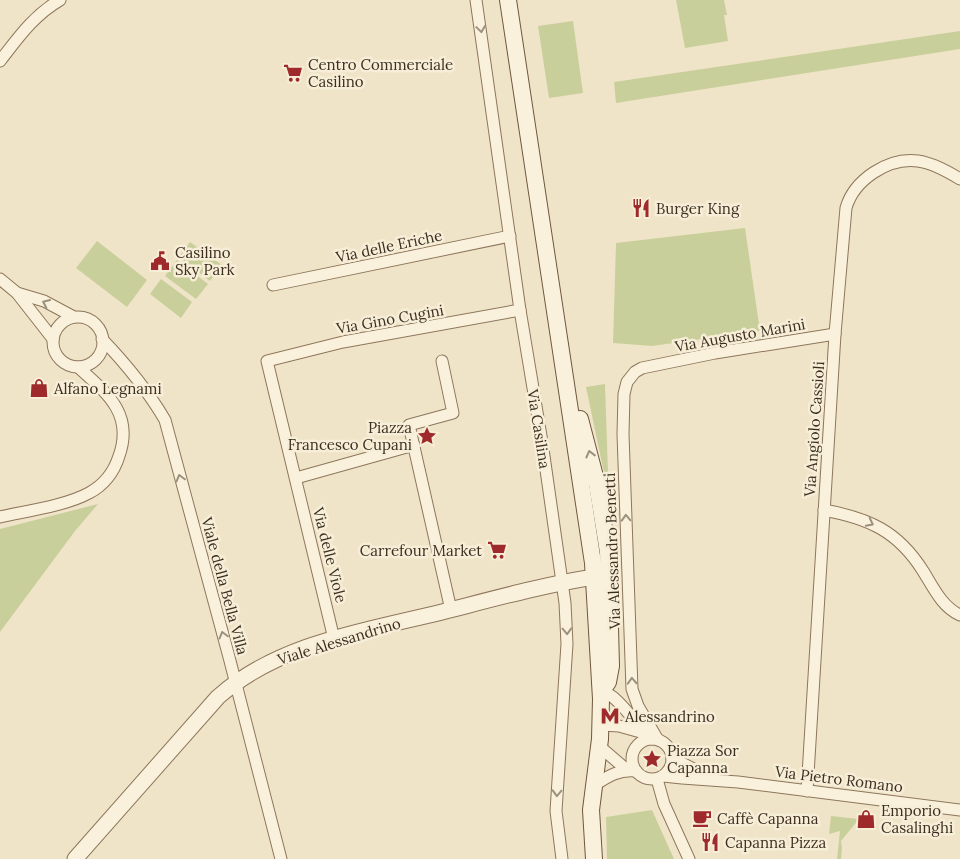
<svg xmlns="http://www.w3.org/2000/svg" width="960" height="859" font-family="Lora,serif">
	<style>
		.green { fill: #c9cf9b }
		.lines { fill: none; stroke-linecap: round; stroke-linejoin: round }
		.minor-casing { stroke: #8d765c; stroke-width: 13 }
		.tertiary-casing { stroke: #8d765c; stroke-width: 17 }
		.secondary-casing { stroke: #6f573f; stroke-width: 18 }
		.minor { stroke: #faf1dc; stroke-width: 11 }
		.tertiary { stroke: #faf1dc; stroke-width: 15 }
		.secondary { stroke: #faf1dc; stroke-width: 16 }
		.oneway { stroke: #9c907e }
		.labels { text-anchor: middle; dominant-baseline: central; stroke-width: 5; stroke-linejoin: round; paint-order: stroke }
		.poi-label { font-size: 15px; fill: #3d2e20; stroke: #f7eed8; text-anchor: start }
		.street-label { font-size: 15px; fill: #3d2e20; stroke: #f7eed8 }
	</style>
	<rect width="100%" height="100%" fill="#f0e4c8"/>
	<!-- green -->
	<g class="green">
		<path d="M676 0H724L727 15H724L728 41 685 48Z"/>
		<path d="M573 21 583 93 549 98 538 26Z"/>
		<path d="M960 31V49L616 103 614 82Z"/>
		<path d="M745 228 760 331 652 346 613 343 616 243Z"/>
		<path d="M97 241 147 280 127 307 76 268Z"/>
		<path d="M190 242 222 265 210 281 179 257Z"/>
		<path d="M177 260 208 284 196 299 165 276Z"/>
		<path d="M161 279 192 302 181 318 150 294Z"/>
		<path d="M605 384 608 473 607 479 603 468 586 387Z"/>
		<path d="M98 504 75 531 0 632V529Z"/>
		<path d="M652 810 674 859H607L606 817Z"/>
		<path d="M831 816 859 819 841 841 842 848 841 859H837L840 831 829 834Z"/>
	</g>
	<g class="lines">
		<!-- minor casing -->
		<g class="minor-casing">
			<g id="minor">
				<path d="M476 0 520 310 542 442 565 603 567 644 556 811 562 859"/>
				<path d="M0 61C18 38 34 15 60 0"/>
				<path d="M0 279 17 293 53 339"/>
				<path d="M273 285 510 236"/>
				<path d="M17 293 44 301 74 317"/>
				<circle cx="78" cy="342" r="25"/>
				<path d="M102 339C126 364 148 391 165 420L229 657 281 859"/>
				<path d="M442 361 453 413 409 425 451 610"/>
				<path d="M296 478 414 445"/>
				<path d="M824 510C868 518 898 531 923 571 933 587 942 607 960 615"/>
				<path d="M0 517C26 511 65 506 89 493 104 485 114 472 119 456 134 414 107 393 78 367"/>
				<path d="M334 639 267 361 343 342 520 310"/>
				<path d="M601 691C618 694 637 727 652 739"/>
				<path d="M601 725 619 726 644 733"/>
				<circle cx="652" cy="759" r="20"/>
				<path d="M658 740 638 706 632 689 623 434 624 394 627 382 635 372 642 368 715 353 835 334"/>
				<path d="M599 746 627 770"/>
				<path d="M672 758 713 779"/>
				<path d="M663 776 682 778 738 782 960 810"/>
				<path d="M657 779 664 804 689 859"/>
				<path d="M593 786C607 777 618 769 636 771"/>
				<path d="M807 791 835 334 846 208C854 180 888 157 918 161 933 163 947 171 960 179"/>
			</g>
		</g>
		<!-- tertiary casing -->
		<g class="tertiary-casing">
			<path id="tertiary" d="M75 859 218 697C279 643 365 631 442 612 493 599 543 585 594 577"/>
		</g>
		<!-- secondary casing -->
		<g class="secondary-casing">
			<g id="secondary">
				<path d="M508 0 593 563 601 699 600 739 591 810 594 859"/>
				<path d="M580 419 597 484 608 552 611 666 608 682 603 689"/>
			</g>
		</g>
		<!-- minor -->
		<use href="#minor" class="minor"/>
		<!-- tertiary -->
		<use href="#tertiary" class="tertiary"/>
		<!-- secondary -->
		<use href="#secondary" class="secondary"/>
	</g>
	<!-- one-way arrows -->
	<defs><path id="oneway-chevron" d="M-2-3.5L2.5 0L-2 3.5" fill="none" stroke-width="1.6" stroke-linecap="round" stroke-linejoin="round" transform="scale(1.25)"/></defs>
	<g class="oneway">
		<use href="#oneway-chevron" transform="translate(481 29) rotate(82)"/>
		<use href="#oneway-chevron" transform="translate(46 303) rotate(-155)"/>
		<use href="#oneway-chevron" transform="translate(590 454) rotate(-104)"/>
		<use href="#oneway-chevron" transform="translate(180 478) rotate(-105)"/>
		<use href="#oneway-chevron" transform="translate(626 518) rotate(-92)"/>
		<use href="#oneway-chevron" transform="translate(870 523) rotate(27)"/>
		<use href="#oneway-chevron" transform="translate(567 631) rotate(88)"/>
		<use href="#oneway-chevron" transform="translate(223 635) rotate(-105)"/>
		<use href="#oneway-chevron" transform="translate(632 681) rotate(-93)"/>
		<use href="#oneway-chevron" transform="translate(557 793) rotate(92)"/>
	</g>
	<!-- icons -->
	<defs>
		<g id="supermarket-bare" transform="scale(1.5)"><path d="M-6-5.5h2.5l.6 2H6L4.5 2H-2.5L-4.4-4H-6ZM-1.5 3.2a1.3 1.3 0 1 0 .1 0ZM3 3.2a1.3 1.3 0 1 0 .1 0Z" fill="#9e2a2b" stroke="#f7eed8" stroke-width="2.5" paint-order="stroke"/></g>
		<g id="restaurant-bare" transform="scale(1.5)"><path d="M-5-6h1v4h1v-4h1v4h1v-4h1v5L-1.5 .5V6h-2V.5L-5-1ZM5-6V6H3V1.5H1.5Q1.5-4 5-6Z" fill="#9e2a2b" stroke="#f7eed8" stroke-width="2.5" paint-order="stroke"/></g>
		<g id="civic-bare" transform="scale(1.5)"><path d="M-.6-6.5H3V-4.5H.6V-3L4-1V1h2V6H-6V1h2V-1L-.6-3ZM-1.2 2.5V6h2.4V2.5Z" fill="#9e2a2b" stroke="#f7eed8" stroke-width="2.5" paint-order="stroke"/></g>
		<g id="shop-bare" transform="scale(1.5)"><path d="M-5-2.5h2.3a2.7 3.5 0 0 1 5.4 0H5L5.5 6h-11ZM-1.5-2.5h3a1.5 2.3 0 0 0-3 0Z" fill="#9e2a2b" stroke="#f7eed8" stroke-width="2.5" paint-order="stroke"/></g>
		<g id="sight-bare" transform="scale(1.5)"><path d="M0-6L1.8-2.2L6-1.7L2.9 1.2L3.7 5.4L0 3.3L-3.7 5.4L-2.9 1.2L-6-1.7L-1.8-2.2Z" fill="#9e2a2b" stroke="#f7eed8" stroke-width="2.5" paint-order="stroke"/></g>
		<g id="metro-bare" transform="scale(1.5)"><path d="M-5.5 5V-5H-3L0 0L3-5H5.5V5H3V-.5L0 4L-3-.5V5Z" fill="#9e2a2b" stroke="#f7eed8" stroke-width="2.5" paint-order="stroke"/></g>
		<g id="cafe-bare" transform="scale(1.5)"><path d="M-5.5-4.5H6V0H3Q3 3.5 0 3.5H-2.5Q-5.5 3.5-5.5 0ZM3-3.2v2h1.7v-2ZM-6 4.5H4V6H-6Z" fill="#9e2a2b" stroke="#f7eed8" stroke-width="2.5" paint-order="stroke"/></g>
	</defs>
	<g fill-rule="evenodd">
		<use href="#supermarket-bare" x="293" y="73"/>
		<use href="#restaurant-bare" x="641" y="208"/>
		<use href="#civic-bare" x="160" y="261"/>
		<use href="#shop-bare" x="39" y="388"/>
		<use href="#sight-bare" x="427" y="436"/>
		<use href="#supermarket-bare" x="497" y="550"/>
		<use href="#metro-bare" x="610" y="716"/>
		<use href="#sight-bare" x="652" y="759"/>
		<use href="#cafe-bare" x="702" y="818"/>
		<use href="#shop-bare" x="866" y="819"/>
		<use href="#restaurant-bare" x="710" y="842"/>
	</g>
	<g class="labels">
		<!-- poi labels -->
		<g class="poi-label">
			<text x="308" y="64">Centro Commerciale<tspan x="308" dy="17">Casilino</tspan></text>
			<text x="656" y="208">Burger King</text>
			<text x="175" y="252">Casilino<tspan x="175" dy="17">Sky Park</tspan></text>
			<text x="54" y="388">Alfano Legnami</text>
			<text x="412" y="427" text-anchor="end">Piazza<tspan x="412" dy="17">Francesco Cupani</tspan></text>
			<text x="482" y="550" text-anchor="end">Carrefour Market</text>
			<text x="625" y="716">Alessandrino</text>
			<text x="667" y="750">Piazza Sor<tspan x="667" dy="17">Capanna</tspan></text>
			<text x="881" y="810">Emporio<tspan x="881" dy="17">Casalinghi</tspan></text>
			<text x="717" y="818">Caffè Capanna</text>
			<text x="725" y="842">Capanna Pizza</text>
		</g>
		<!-- street labels -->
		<g class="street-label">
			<text transform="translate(389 246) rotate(-12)">Via delle Eriche</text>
			<text transform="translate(390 319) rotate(-10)">Via Gino Cugini</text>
			<text transform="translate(740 335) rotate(-10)">Via Augusto Marini</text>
			<text transform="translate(539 429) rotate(81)">Via Casilina</text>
			<text transform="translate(814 429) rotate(-86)">Via Angiolo Cassioli</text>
			<text transform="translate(612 551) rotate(-92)">Via Alessandro Benetti</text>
			<text transform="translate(330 555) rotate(76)">Via delle Viole</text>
			<text transform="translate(225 586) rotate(75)">Viale della Bella Villa</text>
			<text transform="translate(339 641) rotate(-17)">Viale Alessandrino</text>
			<text transform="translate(839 779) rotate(7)">Via Pietro Romano</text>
		</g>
	</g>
</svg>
